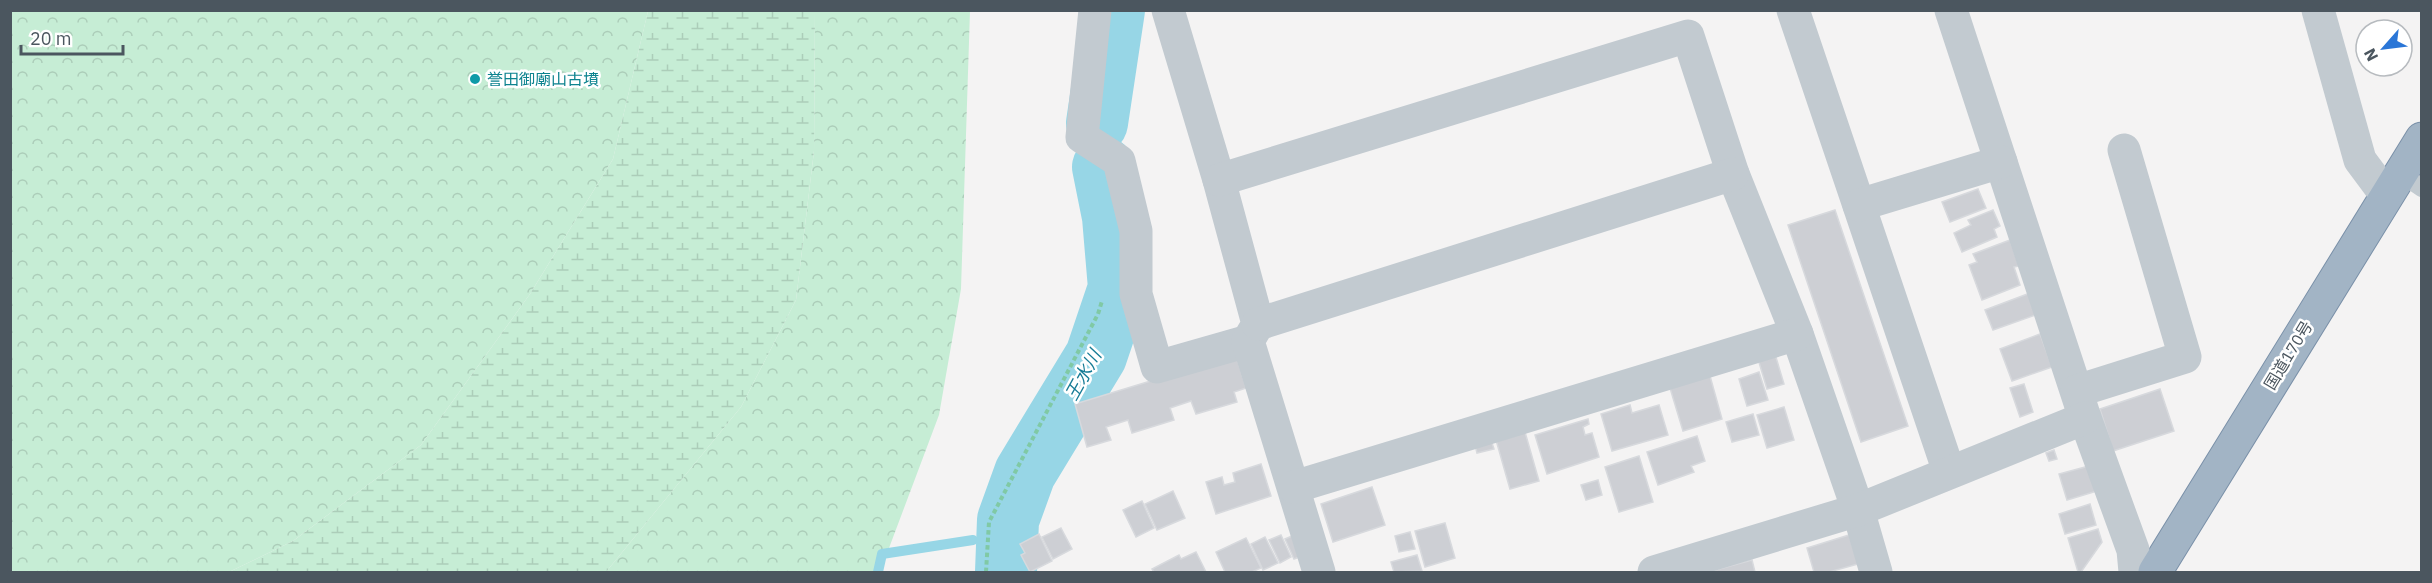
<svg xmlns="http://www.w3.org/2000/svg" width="2432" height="583" font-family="'IBM Plex Sans','Noto Sans JP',sans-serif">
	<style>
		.forest { fill: url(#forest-crowns) }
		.wetland { fill: url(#wetland-marsh) }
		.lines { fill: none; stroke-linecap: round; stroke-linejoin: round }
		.stream { stroke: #97d6e6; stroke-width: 10 }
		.river { stroke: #97d6e6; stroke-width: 62 }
		.building { fill: #cdcfd4; stroke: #d7d9dd; stroke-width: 1.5 }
		.trunk-casing { stroke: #7a90a8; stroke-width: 35 }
		.path { stroke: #80c9a5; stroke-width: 4; stroke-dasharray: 4.5 3; stroke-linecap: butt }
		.service { stroke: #c2cad0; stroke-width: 18 }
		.minor { stroke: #c2cad0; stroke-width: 33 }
		.trunk { stroke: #a2b4c5; stroke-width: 33 }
		.culture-dot { fill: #0f9aa8; stroke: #fff; stroke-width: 2 }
		.labels { text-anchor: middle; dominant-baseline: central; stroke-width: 5; stroke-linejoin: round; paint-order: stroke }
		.culture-label { font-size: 16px; fill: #0d838f; stroke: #fff; text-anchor: start }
		.street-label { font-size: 16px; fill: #4b565f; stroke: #fff }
		.water-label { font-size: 18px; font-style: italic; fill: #177c96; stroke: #fff }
	</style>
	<defs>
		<pattern id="forest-crowns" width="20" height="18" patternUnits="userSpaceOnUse" patternTransform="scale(1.5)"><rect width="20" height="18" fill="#c6edd5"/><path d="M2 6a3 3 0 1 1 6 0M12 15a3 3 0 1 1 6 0" fill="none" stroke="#accdb9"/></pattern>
		<pattern id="wetland-marsh" width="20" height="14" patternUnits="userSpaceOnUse" patternTransform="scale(1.5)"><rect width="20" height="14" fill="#c6edd5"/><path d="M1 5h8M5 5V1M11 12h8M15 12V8" fill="none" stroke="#accdb9"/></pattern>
	</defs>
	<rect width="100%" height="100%" fill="#f4f3f3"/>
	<!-- forest -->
	<g class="forest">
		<path d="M10 11H648L613 159 530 294 421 445 293 541 229 572H11Z"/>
		<path d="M815 11H970L961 289 939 415 880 572H606L741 407 796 300 814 151Z"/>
	</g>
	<!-- wetland -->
	<path class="wetland" d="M648 11H815L814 151 796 300 741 407 606 572H229L293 541 421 445 530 294 613 159Z"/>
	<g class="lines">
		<!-- stream -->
		<g class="stream">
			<path d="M1000 536 1007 535"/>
			<path d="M878 572 882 554 973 540"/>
		</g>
		<!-- river -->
		<g class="river">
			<path d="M1097 123 1114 10"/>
			<path d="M1006 572 1008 520 1025 473 1096 356 1119 288 1113 217 1103 167"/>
		</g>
	</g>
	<!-- building -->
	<g class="building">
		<path d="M1978 189 1986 208 1950 222 1942 202Z"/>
		<path d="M1835 210 1908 426 1861 442 1788 225Z"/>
		<path d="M1993 210 2000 226 1994 229 1997 237 1962 252 1954 233 1971 225 1968 220Z"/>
		<path d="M2010 240 2019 266 2014 267 2020 285 1982 300 1969 265 1977 262 1973 254Z"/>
		<path d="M2030 293 2038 314 1993 330 1985 310Z"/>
		<path d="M2040 334 2052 367 2012 381 2000 349Z"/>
		<path d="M1775 354 1784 384 1767 389 1758 359Z"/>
		<path d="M1236 355 1246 388 1234 392 1237 402 1196 414 1191 401 1170 408 1174 420 1132 433 1128 420 1106 427 1111 440 1087 447 1075 404Z"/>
		<path d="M1759 372 1768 400 1747 406 1739 379Z"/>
		<path d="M1710 376 1722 419 1683 431 1670 388Z"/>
		<path d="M2024 384 2033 412 2020 417 2010 388Z"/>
		<path d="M2160 389 2174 431 2113 451 2100 409Z"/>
		<path d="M1630 405 1632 413 1659 405 1668 435 1612 451 1601 414Z"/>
		<path d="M1784 407 1794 440 1767 448 1757 415Z"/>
		<path d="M1753 414 1759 435 1732 442 1726 422Z"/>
		<path d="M1588 419 1589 424 1583 427 1585 435 1592 433 1599 457 1547 474 1535 435Z"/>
		<path d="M1525 432 1539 481 1510 489 1496 440Z"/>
		<path d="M1697 436 1705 461 1691 466 1694 472 1658 485 1647 452Z"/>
		<path d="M1491 440 1494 449 1477 453 1475 445Z"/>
		<path d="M2054 450 2057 459 2049 461 2046 453Z"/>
		<path d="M1639 456 1653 502 1619 512 1605 467Z"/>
		<path d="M1261 464 1271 496 1216 514 1206 482 1222 477 1224 485 1235 482 1233 473Z"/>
		<path d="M2089 466 2097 491 2067 500 2059 474Z"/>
		<path d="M1598 480 1602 495 1586 500 1581 485Z"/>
		<path d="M1372 487 1385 525 1333 542 1321 504Z"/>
		<path d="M1173 491 1185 518 1157 530 1145 504Z"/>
		<path d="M1142 501 1154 528 1136 537 1123 510Z"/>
		<path d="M2090 504 2096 525 2065 534 2059 514Z"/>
		<path d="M1445 523 1455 558 1425 567 1415 531Z"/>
		<path d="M1061 528 1072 549 1053 559 1042 537Z"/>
		<path d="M2098 529 2102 542 2081 572H2078L2068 538Z"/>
		<path d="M1410 532 1415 549 1399 552 1395 536Z"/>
		<path d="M1039 534 1052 561 1030 572 1021 555 1025 553 1020 544Z"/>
		<path d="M1281 535 1291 557 1280 563 1269 540Z"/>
		<path d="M1849 535 1858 564 1829 572H1814L1807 548Z"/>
		<path d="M1292 536 1302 556 1294 559 1285 539Z"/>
		<path d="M1265 537 1278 563 1263 570 1251 544Z"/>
		<path d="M1246 538 1261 568 1252 572H1225L1216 552Z"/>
		<path d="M1196 552 1206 572H1154L1152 569 1179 555 1181 559Z"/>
		<path d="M1417 555 1422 571 1394 572 1391 562Z"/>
		<path d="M1752 560 1755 572H1708Z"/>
	</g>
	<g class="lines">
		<!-- trunk casing -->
		<g class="trunk-casing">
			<path id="trunk" d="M2155 572 2422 139"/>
		</g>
		<!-- path -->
		<path class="path" d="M986 572 989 522 1098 314 1102 301"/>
		<!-- service -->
		<path class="service" d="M2400 173 2422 188"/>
		<!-- minor -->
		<g class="minor">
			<path d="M1095 10 1082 137 1119 161 1136 231V294L1157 367 1248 341"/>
			<path d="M1168 10 1219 180 1258 324 1248 341 1319 572"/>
			<path d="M1793 10 1949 472"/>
			<path d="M1951 10 2085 418 2133 550 2135 572"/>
			<path d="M2318 10 2360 160 2386 195"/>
			<path d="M1219 180 1688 36 1733 174 1797 334 1858 510 1876 572"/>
			<path d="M1859 205 2001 162"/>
			<path d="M1258 324 1733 174"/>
			<path d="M2077 391 2185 357 2124 150"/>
			<path d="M1294 487 1797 334"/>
			<path d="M1654 572 1858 510 2085 418"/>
		</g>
		<!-- trunk -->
		<use href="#trunk" class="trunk"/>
	</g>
	<!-- markers -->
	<circle class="culture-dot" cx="475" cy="79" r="6"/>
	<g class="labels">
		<!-- culture labels -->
		<g class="culture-label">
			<text x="487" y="79">誉田御廟山古墳</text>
		</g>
		<!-- street labels -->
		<g class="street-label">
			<text transform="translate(2288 355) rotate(-59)">国道170号</text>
		</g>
		<!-- water labels -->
		<g class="water-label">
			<text transform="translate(1083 375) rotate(-61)">王水川</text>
		</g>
	</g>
	<!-- border -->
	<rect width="2432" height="583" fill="none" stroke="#4b565f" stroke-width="24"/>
	<!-- north arrow -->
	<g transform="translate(2384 48) rotate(242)"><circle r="28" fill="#ffffff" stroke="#b7bbbf" stroke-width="1.5"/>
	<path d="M0-4.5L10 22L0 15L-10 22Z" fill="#2a76d7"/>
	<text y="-9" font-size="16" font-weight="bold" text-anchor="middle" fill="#4b565f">N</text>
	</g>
	<!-- scale -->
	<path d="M21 45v9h102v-9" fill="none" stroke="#4b565f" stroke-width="3"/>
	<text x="30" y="45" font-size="18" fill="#4b565f" stroke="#ffffff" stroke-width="4.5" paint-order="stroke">20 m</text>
</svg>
